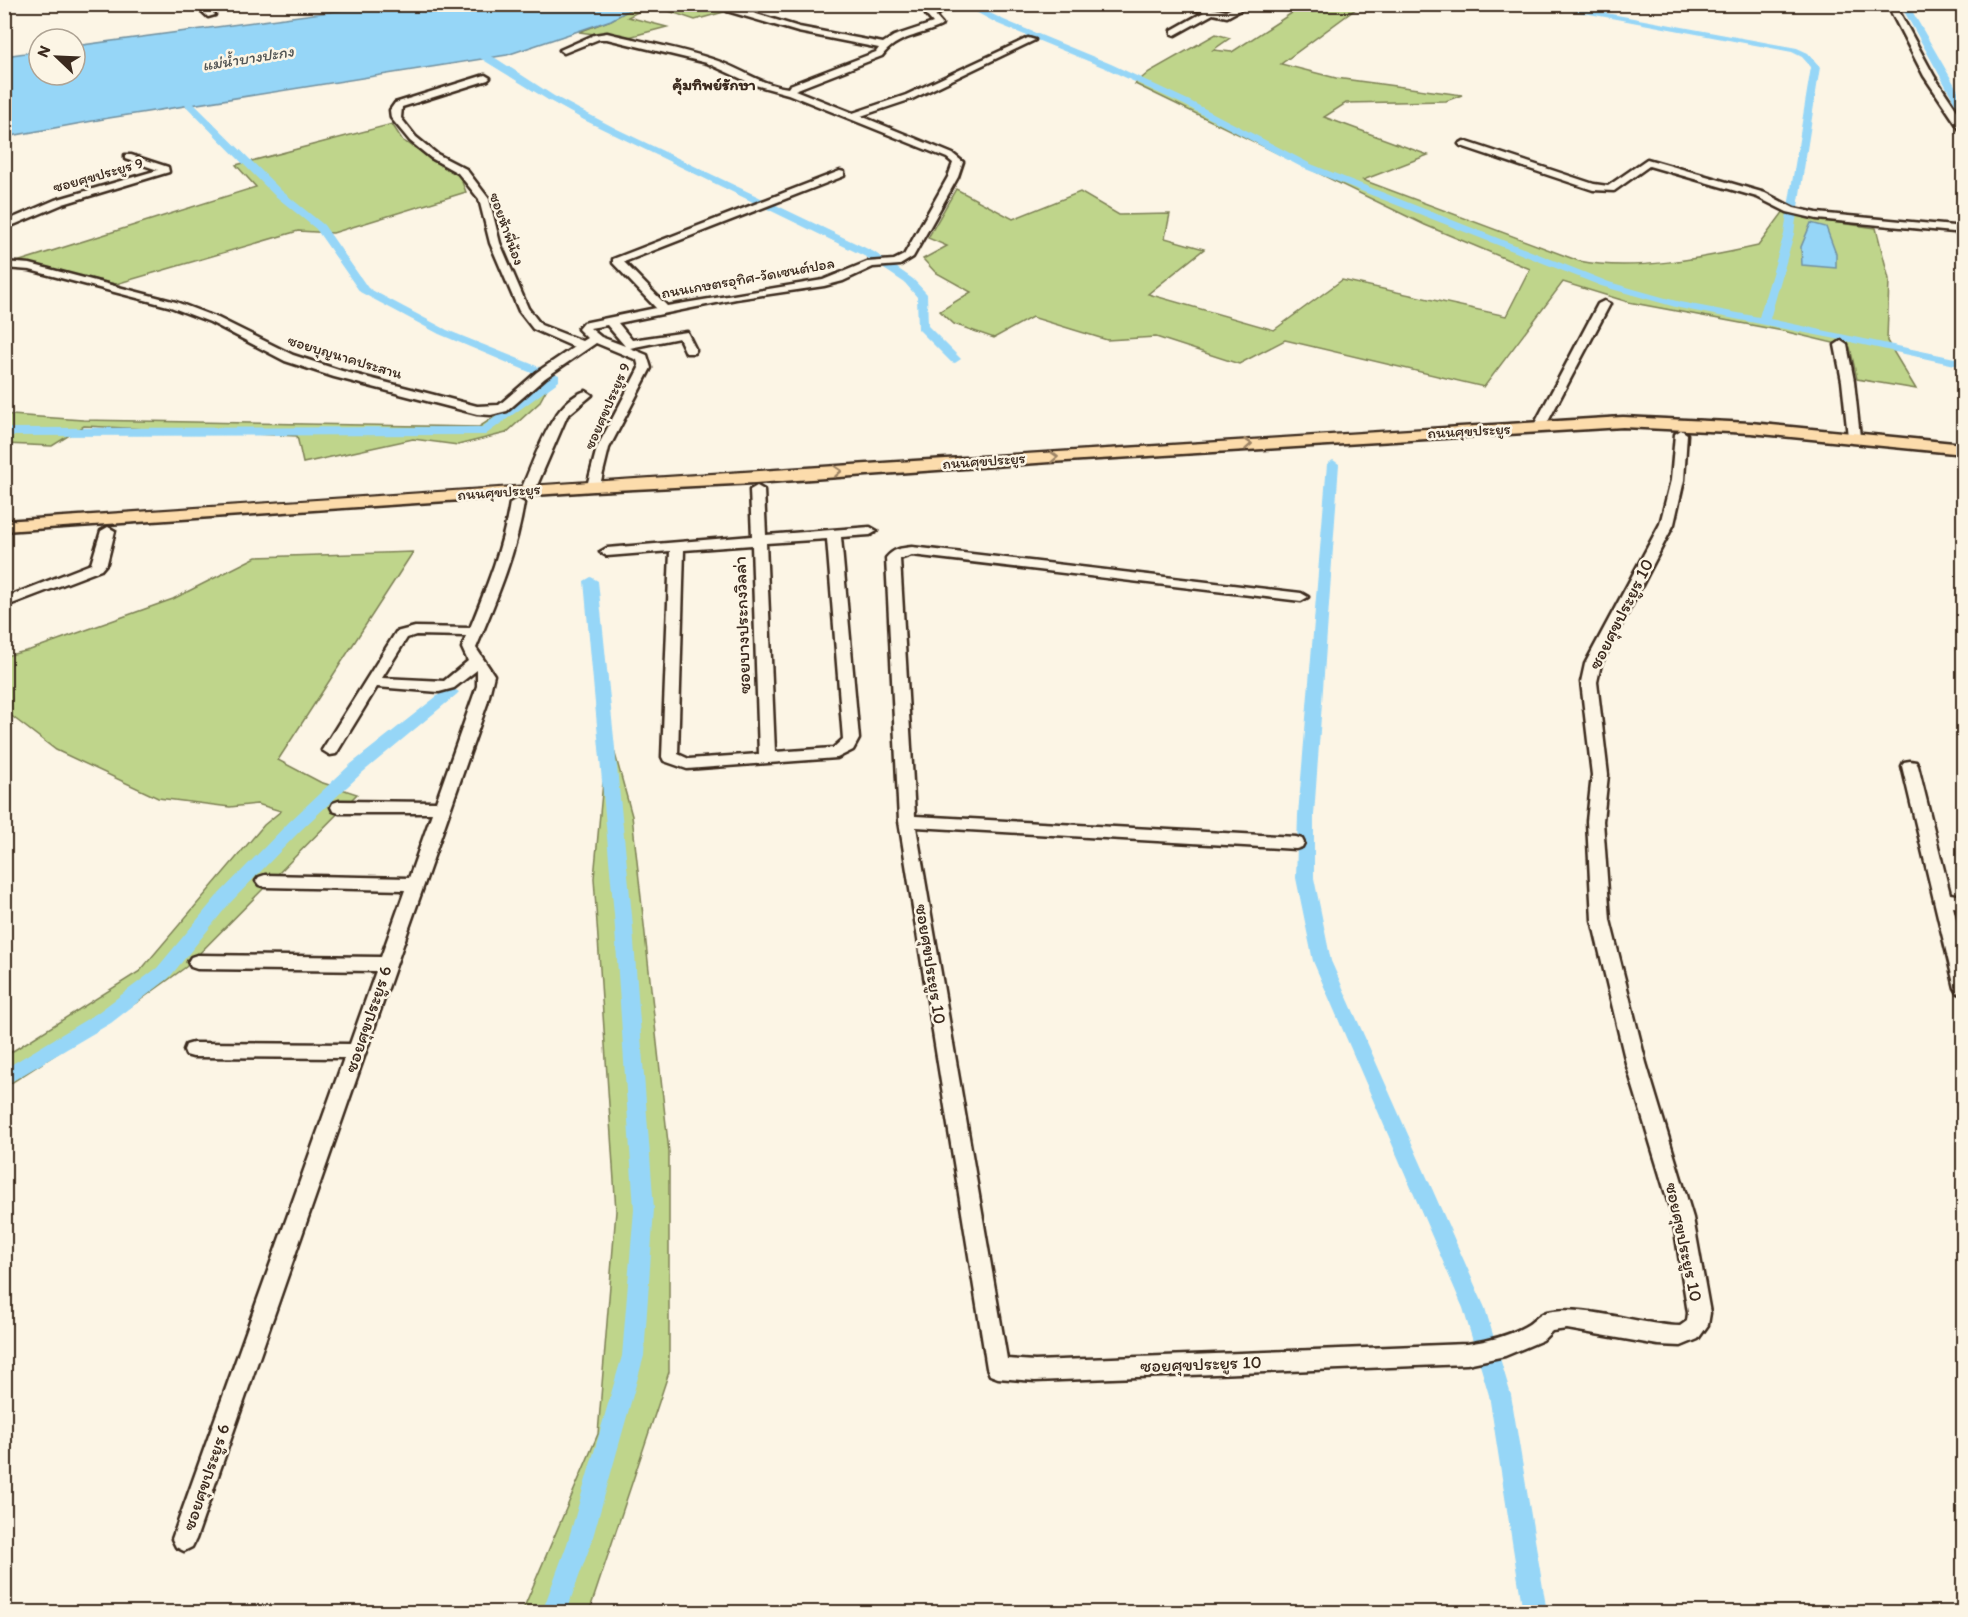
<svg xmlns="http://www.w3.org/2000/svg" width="1968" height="1617" font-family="Itim,'Playpen Sans Thai',sans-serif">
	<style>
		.green { fill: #bfd58b; stroke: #7d8054; stroke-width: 1.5 }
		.water { fill: #96d6f7; stroke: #7291a0; stroke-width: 1.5 }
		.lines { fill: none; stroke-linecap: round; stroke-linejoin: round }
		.canal { fill: #96d6f7; fill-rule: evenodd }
		.minor-casing { stroke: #3b2a1e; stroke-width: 5 }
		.major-casing { stroke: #3b2a1e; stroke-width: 5 }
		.minor { fill: #fcf5e5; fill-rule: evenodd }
		.major { fill: #fcdcac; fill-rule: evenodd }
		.oneway { stroke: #9c8365 }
		.labels { text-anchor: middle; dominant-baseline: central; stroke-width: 5; stroke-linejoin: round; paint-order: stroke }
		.far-street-label { font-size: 15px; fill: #3b2a1e; stroke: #fcf5e5 }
		.far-water-label { font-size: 16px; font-style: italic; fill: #525554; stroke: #fcf5e5 }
		.far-neighbourhood-label { font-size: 16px; font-weight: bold; fill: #3b2a1e; stroke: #fcf5e5 }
		.street-label { font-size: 18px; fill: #3b2a1e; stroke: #fcf5e5 }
	</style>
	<rect width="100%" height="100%" fill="#fcf5e5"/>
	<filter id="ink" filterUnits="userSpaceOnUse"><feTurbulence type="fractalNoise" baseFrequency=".0167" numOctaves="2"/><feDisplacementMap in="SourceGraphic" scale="12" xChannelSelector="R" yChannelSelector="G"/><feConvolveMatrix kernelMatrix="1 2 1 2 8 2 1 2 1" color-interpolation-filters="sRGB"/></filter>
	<g filter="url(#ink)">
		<!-- green -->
		<g class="green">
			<path d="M638 5H711L731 10 695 20 651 5 628 17 667 27 625 38 579 32 611 20Z"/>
			<path d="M1304 5H1361L1281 64 1336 78 1462 95 1446 101 1346 103 1324 117 1428 155 1363 180 1579 261C1633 272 1704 258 1758 246L1784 211 1832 222 1876 228 1889 279 1887 341 1916 389 1857 379 1850 347 1783 331 1628 302 1563 282 1484 387 1285 340 1239 364 1156 337 1107 340 1032 317 994 338 954 324 940 311 971 292 935 272 923 259 947 246 928 238 956 189 1013 219 1080 192 1119 215 1170 214 1165 238 1204 249 1148 294 1274 330 1342 280 1506 316 1530 269 1425 225 1135 84 1149 72 1216 34 1230 38 1213 50 1232 52Z"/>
			<path d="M392 124 403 141 458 172 466 192 333 233 298 231 116 284 17 262 256 187 236 165Z"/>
			<path d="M551 381 539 403 506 433 458 445 413 439 303 463 297 436 84 426 52 446 5 444 4 412 11 415 83 420 479 427Z"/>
			<path d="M413 552 278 760 320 782 357 794 186 967 139 1001 5 1087V1056L140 971 264 825 281 811 257 804 230 807 158 798 56 750 5 711V656L30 650 173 599 256 557Z"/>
			<path d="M608 728 632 816 669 1152V1372L589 1612H522L598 1434 616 1211 594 878Z"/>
		</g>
		<!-- water -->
		<g class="water">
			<path d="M381 5H638L611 20 507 55 109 118 5 137V56L39 51V75H75V46Z"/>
			<path d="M1811 223 1826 227 1836 254V268L1802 265 1801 247Z"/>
		</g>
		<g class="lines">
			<!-- canal -->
			<g class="canal">
				<path d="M961 4H972L1004 20 1111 64 1190 101 1311 164 1609 282 1680 302 1759 317 1784 234 1787 213 1792 210 1788 207 1811 67 1802 57 1792 52 1536 4H1557L1797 48 1808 53 1820 67 1798 207 1793 210 1797 213 1794 234 1770 319 1964 360V367L1836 339 1679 308 1601 286 1303 168 1184 105 1105 68 998 24Z"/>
				<path d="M1900 4H1908L1964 101V113L1959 110Z"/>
				<path d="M470 45 497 59 554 96 615 128 874 252 913 279 927 294 928 326 961 359 955 363 951 362 918 329 917 297 905 283 866 257 584 120 548 100 467 50V46Z"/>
				<path d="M172 88H178L282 191 324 225 368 288 447 330 559 375V381L485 435 4 436V428L482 427 546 379 439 334 360 292 316 229 274 195 172 92Z"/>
				<path d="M1333 460 1339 464 1314 815V878L1331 961 1485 1308 1511 1395 1547 1612H1523L1489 1395 1463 1308 1313 961 1296 878 1298 815 1327 464Z"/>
				<path d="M591 577 598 581 632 915 654 1209 644 1356 591 1544 566 1612H542L567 1544 622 1356 634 1209 614 915 584 581Z"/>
				<path d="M451 687 459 692 456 695 363 772 301 830 229 904 169 978 111 1023 4 1086V1069L97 1013 157 968 217 896 289 822 351 764 446 689Z"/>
			</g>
			<!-- minor casing -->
			<g class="minor-casing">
				<g id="minor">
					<path d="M194 4H204L215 15 208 17Z"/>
					<path d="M732 4H743L737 8 799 27 883 43 894 36 933 23 926 15 927 13 944 4H955L935 16 942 24 941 26C921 36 896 36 882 56L795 90 853 113 906 95 1028 38 1035 40 912 99 861 116 953 154 963 162 958 177 913 257 900 265 873 267 843 281 824 286 736 299 618 323 632 340 687 332 696 350 694 353H686L679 338 630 348 647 355 651 368 609 448 599 489 594 490 587 486 597 448 639 368 637 360 596 343 545 378 507 411 491 415 477 414 334 377 285 361 210 322 168 306 30 270 4 268V262L30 264 176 302 218 318 293 355 342 371 477 406 499 405 537 372 574 347 533 329 519 311 490 243 479 199 458 173 431 158 410 141 391 118 390 110 395 103 485 75 490 78 488 80 402 107 401 118 416 137 437 154 466 169 489 199 500 243 528 308 541 325 582 341 587 338 578 329 583 323 656 308 613 263V259L840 171 844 172V176L624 262 667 306 823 280 867 262 894 260 904 255 948 177 953 163 947 158 788 94 755 85 707 63 607 39H599L564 53 560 50 594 35 607 33C643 42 680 48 715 60 740 68 761 85 788 88L790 85 876 52 879 48 798 32 727 11V7ZM607 325 625 346 601 337 590 328Z"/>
					<path d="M1172 4H1191L1226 11 1240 4H1251L1227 17 1213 14 1175 35 1172 34V30L1204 12Z"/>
					<path d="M1887 4H1895L1934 76 1964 121V132L1961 131 1924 76Z"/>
					<path d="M1464 141 1594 184 1608 186 1647 159 1765 193 1794 208 1817 213 1964 227V233L1817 219 1787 212 1757 197 1649 166 1614 191 1593 190 1461 146 1459 144Z"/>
					<path d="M125 155H131L168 167 169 172 63 204 4 229V222L55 200 158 170 125 159Z"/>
					<path d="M1604 301 1610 304 1545 427 1539 431 1535 430 1533 427 1598 304Z"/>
					<path d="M1841 341 1847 345 1854 381 1860 437 1854 441 1848 437 1842 381 1835 345Z"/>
					<path d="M586 391 592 395 567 416 535 490 528 494 523 493 521 490C535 460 551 401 586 391Z"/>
					<path d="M1681 430 1687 434 1684 480 1674 524 1601 664 1597 682 1608 775 1603 821 1610 920 1646 1063 1693 1218 1710 1313 1708 1325 1698 1339 1681 1346 1658 1345 1567 1329 1552 1331 1543 1340 1505 1356 1467 1364 1035 1381 998 1378 990 1375 987 1368 899 821 886 558C893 549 901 548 912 547L1301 593 1308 597 1301 601 912 555 900 559 915 816 1296 837 1302 839 1304 843 1302 847 1296 849 916 827 1007 1359 1035 1361 1467 1344C1487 1341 1506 1337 1524 1327 1533 1323 1537 1315 1547 1312 1582 1304 1641 1325 1680 1326L1687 1321 1688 1313 1673 1218 1626 1063 1592 920 1587 821 1592 775 1581 682 1585 664 1660 524 1671 480 1675 434Z"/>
					<path d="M757 486 764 490 766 535 870 527 877 531 870 535 841 537 859 739 853 750 837 758 687 769 664 761 662 757 670 551 607 556 600 552 607 548 752 536 750 490ZM827 539 843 739 833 748 775 752 766 543ZM752 545 759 754 689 759 678 754 684 550Z"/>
					<path d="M517 499 524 503C516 554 496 600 476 648L494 675 487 704 196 1539 192 1547 184 1551 176 1547 172 1539 344 1058 193 1057 186 1055 184 1050 186 1045 193 1043 350 1044 376 971 197 969 191 967 188 962 191 957 197 955 381 957 405 890 265 887 259 885 256 881 259 877 265 875 409 878 432 813H339L333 811 331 807 333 803 339 801 436 802 477 686V670L454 688 439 692 377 687 336 754 330 755 322 750 396 632 415 627 470 628C487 586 503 547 510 503ZM416 635 466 636 462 648 468 661 444 681 382 678 407 638Z"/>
					<path d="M108 527 115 531 107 563 101 570 4 607V598L91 564 101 531Z"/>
					<path d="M1910 761 1916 762 1918 766 1950 894 1964 896V908L1953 907 1964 949V995L1958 993 1955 988 1902 766 1904 762Z"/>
				</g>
			</g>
			<!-- major casing -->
			<g class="major-casing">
				<path id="major" d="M1623 417 1751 423 1964 444V454L1751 433 1623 427 1050 462 755 483 594 491 4 531V521C544 484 1083 450 1623 417Z"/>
			</g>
			<!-- minor -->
			<use href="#minor" class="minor"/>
			<!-- major -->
			<use href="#major" class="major"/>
		</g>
		<!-- one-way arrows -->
		<defs><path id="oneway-chevron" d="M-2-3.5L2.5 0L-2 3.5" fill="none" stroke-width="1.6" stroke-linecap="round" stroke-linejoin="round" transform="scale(1.5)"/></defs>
		<g class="oneway">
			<use href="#oneway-chevron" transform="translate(1248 444) rotate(-4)"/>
			<use href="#oneway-chevron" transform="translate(1054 457) rotate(-2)"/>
			<use href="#oneway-chevron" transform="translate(838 471) rotate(-4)"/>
		</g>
	</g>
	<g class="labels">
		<!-- far-street labels -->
		<g class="far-street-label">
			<text transform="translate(98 175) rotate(-16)">ซอยศุขประยูร 9</text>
			<text transform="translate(507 229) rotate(70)">ซอยห้าพี่น้อง</text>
			<text transform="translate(748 278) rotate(-10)">ถนนเกษตรอุทิศ-วัดเซนต์ปอล</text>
			<text transform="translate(345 357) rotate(17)">ซอยบุญนาคประสาน</text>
			<text transform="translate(607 406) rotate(-66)">ซอยศุขประยูร 9</text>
			<text transform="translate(1469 431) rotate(-3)">ถนนศุขประยูร</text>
			<text transform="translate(984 461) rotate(-4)">ถนนศุขประยูร</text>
			<text transform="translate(499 492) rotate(-4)">ถนนศุขประยูร</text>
		</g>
		<!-- far-water labels -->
		<g class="far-water-label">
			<text transform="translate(248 58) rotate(-9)">แม่น้ำบางปะกง</text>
		</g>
		<!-- far-neighbourhood labels -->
		<g class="far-neighbourhood-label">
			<text x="714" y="84">คุ้มทิพย์รักษา</text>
		</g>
		<!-- street labels -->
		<g class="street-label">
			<text transform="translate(1621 614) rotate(-63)">ซอยศุขประยูร 10</text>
			<text transform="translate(742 625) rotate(-92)">ซอยบางประกงวิลล่า</text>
			<text transform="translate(931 964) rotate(81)">ซอยศุขประยูร 10</text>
			<text transform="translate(368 1019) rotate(-71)">ซอยศุขประยูร 6</text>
			<text transform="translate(1684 1242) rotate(78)">ซอยศุขประยูร 10</text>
			<text transform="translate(1201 1364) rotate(-2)">ซอยศุขประยูร 10</text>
			<text transform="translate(206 1477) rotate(-71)">ซอยศุขประยูร 6</text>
		</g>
	</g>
	<!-- margin -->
	<rect width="1968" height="1617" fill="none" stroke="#fcf5e5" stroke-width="24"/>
	<rect x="12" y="12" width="1944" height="1593" fill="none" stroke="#3b2a1e" stroke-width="2" filter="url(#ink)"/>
	<!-- north arrow -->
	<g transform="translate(57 57) rotate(293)"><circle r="28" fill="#fcf5e5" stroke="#afa495" stroke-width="1.5"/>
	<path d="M0-4.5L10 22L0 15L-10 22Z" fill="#3b2a1e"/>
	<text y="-9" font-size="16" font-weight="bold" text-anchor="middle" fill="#3b2a1e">N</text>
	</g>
</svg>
